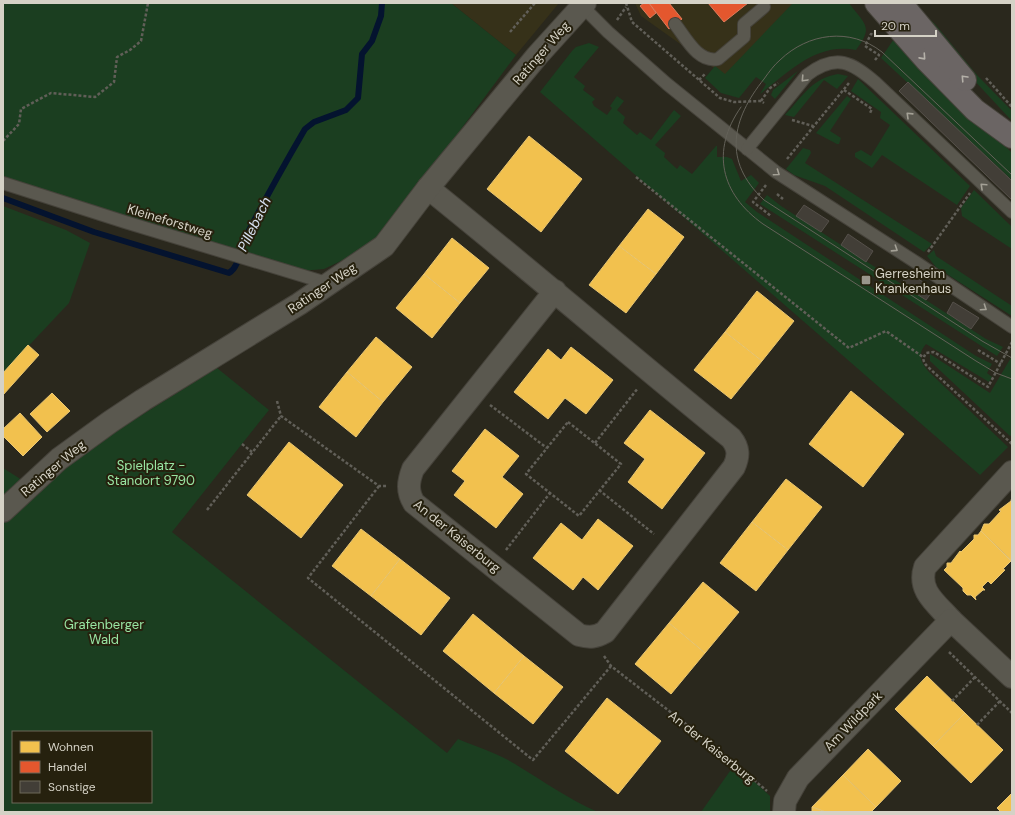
<svg xmlns="http://www.w3.org/2000/svg" width="1015" height="815" font-family="'DM Sans',sans-serif">
	<style>
		.built { fill: #363119 }
		.green { fill: #1b3e20; fill-rule: evenodd }
		.homes { fill: #f2c14e; stroke: #e9c672 }
		.shops { fill: #e4572e; stroke: #e07c5c }
		.lines { fill: none; stroke-linecap: round; stroke-linejoin: round }
		.stream { stroke: #04132f; stroke-width: 6 }
		.building { fill: #423e37; stroke: #55504a }
		.lane-casing { stroke: #45423a; stroke-width: 14 }
		.street-casing { stroke: #45423a; stroke-width: 24 }
		.primary-casing { stroke: #45423a; stroke-width: 24 }
		.path { stroke: #615f58; stroke-width: 2.5; stroke-dasharray: 3 2; stroke-linecap: butt }
		.lane { stroke: #5a584f; stroke-width: 12 }
		.street { stroke: #5a584f; stroke-width: 22 }
		.primary { stroke: #6b6564; stroke-width: 22 }
		.tram { stroke: #646259; stroke-width: 1 }
		.oneway { stroke: #b5b1a9 }
		.oneway2 { stroke: #a4a196 }
		.poi-dot { fill: #99968b; stroke: #26210e; stroke-width: 1.5 }
		.labels { text-anchor: middle; dominant-baseline: central; stroke-width: 4; stroke-linejoin: round; paint-order: stroke }
		.street-label { font-size: 13px; fill: #d5d2c6; stroke: #26210e }
		.poi-label { font-size: 13px; fill: #d5d2c6; stroke: #26210e; text-anchor: start }
		.park-label { font-size: 13px; fill: #98e4a2; stroke: #26210e }
		.water-label { font-size: 14px; font-style: italic; fill: #d9e3f3; stroke: #26210e }
	</style>
	<rect width="100%" height="100%" fill="#2a281d"/>
	<!-- built -->
	<g class="built">
		<path d="M451 3H559L516 55Z"/>
		<path d="M635 3H799L725 76 641 16Z"/>
	</g>
	<!-- green -->
	<g class="green">
		<path d="M3 3H451L516 55 381 237 364 250 324 269 301 271 127 218 3 176Z"/>
		<path d="M793 3H849C865 25 874 26 856 50 816 42 789 72 760 94L766 84 756 77 739 98 721 93 705 78 715 66 725 74Z"/>
		<path d="M924 14 935 24 977 75 1012 111V121L958 63 919 18Z"/>
		<path d="M896 36 1012 153V180L881 58Z"/>
		<path d="M589 43 599 47 574 77 585 86 583 90 595 99 592 102 594 106 607 115 612 108 610 106 617 96 624 101 617 110 625 117 623 123 637 135 640 132 651 140 674 110 681 116 655 145 665 153 664 157 677 169 680 165 692 174 716 146H717V157H727L732 159 741 181 751 175 759 183 745 202 757 212 976 356 992 364 987 373 992 377 989 382 926 344C917 355 920 361 929 372L1008 447 980 475 540 92 572 51 576 47Z"/>
		<path d="M798 71 775 99 771 95 773 90Z"/>
		<path d="M838 74 848 76 837 89 824 80 794 117 785 115C802 97 812 78 838 74Z"/>
		<path d="M858 79 970 186 957 205 882 155 872 168 855 157V153L861 150 871 156 890 125 880 118 881 112 851 91Z"/>
		<path d="M847 96 851 99 830 131 841 138 839 144H837L816 133Z"/>
		<path d="M803 148 810 150 811 153 805 163 932 244 924 252 825 186 794 175 786 169Z"/>
		<path d="M974 190 1012 227V249L962 216 961 208Z"/>
		<path d="M767 195 781 206 986 339 1003 347 997 356 760 204Z"/>
		<path d="M3 206 66 230 90 243 69 303 3 373Z"/>
		<path d="M934 250 936 256 1012 306V316L936 267 927 256Z"/>
		<path d="M930 354 990 393 1012 356V435L1010 436 930 361Z"/>
		<path d="M217 368 269 410 172 532 447 753 458 739C477 747 497 753 515 764 543 781 568 799 598 812H3V515L62 469 116 431ZM13 732H151V802H13Z"/>
		<path d="M3 468 22 480 3 498Z"/>
		<path d="M735 764 770 796V812H701Z"/>
	</g>
	<!-- homes -->
	<g class="homes">
		<path d="M529 136 582 179 541 232 487 189Z"/>
		<path d="M648 209 684 237 656 274 619 246Z"/>
		<path d="M452 238 489 268 460 303 424 274Z"/>
		<path d="M619 246 656 274 626 313 589 285Z"/>
		<path d="M424 274 460 303 432 338 396 308Z"/>
		<path d="M757 291 794 321 762 361 725 332Z"/>
		<path d="M725 332 762 361 731 399 694 370Z"/>
		<path d="M376 337 412 367 383 402 347 372Z"/>
		<path d="M28 345 39 355 3 395V373Z"/>
		<path d="M571 347 613 380 586 414 565 398 548 419 514 392 548 349 561 360Z"/>
		<path d="M347 372 383 402 356 437 319 407Z"/>
		<path d="M851 391 904 434 863 487 809 444Z"/>
		<path d="M52 393 70 411 47 432 30 414Z"/>
		<path d="M650 410 705 453 662 509 628 482 645 459 624 443Z"/>
		<path d="M20 413 42 437 23 456 3 436V429Z"/>
		<path d="M485 429 519 456 502 477 523 494 496 528 454 495 465 481 452 471Z"/>
		<path d="M289 442 343 485 301 538 247 495Z"/>
		<path d="M786 479 822 507 788 550 752 522Z"/>
		<path d="M1012 496 1011 560 1012 561 981 531 984 524H989L1001 511 999 510 1011 501Z"/>
		<path d="M598 519 633 546 598 590 583 577 573 590 533 558 561 523 582 540Z"/>
		<path d="M752 522 788 550 756 591 720 563Z"/>
		<path d="M361 529 400 559 371 596 332 566Z"/>
		<path d="M981 531 1012 562 1011 561 1003 569 1005 570 991 584 988 581 982 587 985 590H983L975 597 976 600 971 595H967L963 591V588L944 570 947 567V563H951L960 551 961 552 974 539V535H978Z"/>
		<path d="M400 559 450 598 421 635 371 596Z"/>
		<path d="M703 582 739 612 705 653 669 623Z"/>
		<path d="M473 614 524 656 494 693 443 651Z"/>
		<path d="M669 623 705 653 671 694 635 664Z"/>
		<path d="M524 656 563 687 533 724 494 693Z"/>
		<path d="M927 676 965 713 933 746 895 709Z"/>
		<path d="M607 698 661 741 618 794 565 751Z"/>
		<path d="M965 713 1003 750 971 783 933 746Z"/>
		<path d="M868 749 901 781 876 807 843 775Z"/>
		<path d="M843 775 876 807 871 812H826L812 807Z"/>
		<path d="M1012 793V812H1001L997 808Z"/>
		<path d="M812 807 826 812H812Z"/>
	</g>
	<!-- shops -->
	<g class="shops">
		<path d="M644 3H649L656 13 650 18 640 6Z"/>
		<path d="M649 3H669L682 19 669 29Z"/>
		<path d="M708 3H748L724 22Z"/>
	</g>
	<g class="lines">
		<!-- stream -->
		<path class="stream" d="M3 198 94 232 229 273C240 266 239 249 245 238 264 201 284 165 305 129L314 122 346 110 358 98 362 54 372 41 381 16 382 3"/>
	</g>
	<!-- building -->
	<g class="building">
		<path d="M908 82 1012 181V200L899 91Z"/>
		<path d="M804 205 829 221 821 232 796 216Z"/>
		<path d="M848 234 873 251 866 262 841 245Z"/>
		<path d="M909 273 934 289 926 300 901 284Z"/>
		<path d="M953 302 979 318 971 329 947 313Z"/>
	</g>
	<g class="lines">
		<!-- lane casing -->
		<g class="lane-casing">
			<g id="lane">
				<path d="M582 6 608 32 667 84 776 172 917 263 1012 327"/>
				<path d="M675 24C686 38 698 63 718 59L744 37V24L764 7"/>
				<path d="M747 149 807 75C836 53 852 62 876 83L1012 212"/>
				<path d="M3 183 125 222 330 284"/>
			</g>
		</g>
		<!-- street casing -->
		<g class="street-casing">
			<g id="street">
				<path d="M428 188C530 270 629 355 731 438 739 448 739 456 734 467L605 632C596 637 590 638 579 635L414 503C407 491 408 482 413 469L555 291"/>
				<path d="M3 511 59 459 110 422 143 400 299 304 384 246 428 188 537 56 585 3"/>
				<path d="M951 620C937 604 917 591 925 567L1012 472"/>
				<path d="M784 812 785 801 798 778 951 620 1012 677"/>
			</g>
		</g>
		<!-- primary casing -->
		<g class="primary-casing">
			<g id="primary">
				<path d="M876 3 926 60 975 110 1012 137"/>
				<path d="M901 3 965 80"/>
			</g>
		</g>
		<!-- path -->
		<g class="path">
			<path d="M626 3 632 22 720 98 734 102 761 101 764 103"/>
			<path d="M617 20 626 7"/>
			<path d="M510 32 535 3"/>
			<path d="M875 60 879 55 865 46 871 34 875 35"/>
			<path d="M986 78 1012 107"/>
			<path d="M699 80 705 74"/>
			<path d="M844 90 872 109 870 113"/>
			<path d="M761 101 770 88 778 83"/>
			<path d="M792 120 813 126"/>
			<path d="M3 141 19 124 21 109 51 93 95 97 114 82 117 57 130 50 141 41 148 3"/>
			<path d="M787 159 849 83"/>
			<path d="M636 177 849 348 886 331 923 357"/>
			<path d="M766 185 753 202 771 216"/>
			<path d="M777 194 783 199"/>
			<path d="M928 252 970 193"/>
			<path d="M1012 342 988 387 934 352 926 353C922 359 923 362 928 367L1012 444"/>
			<path d="M978 350 1001 364"/>
			<path d="M277 401 281 416 379 486H387"/>
			<path d="M490 405 547 448"/>
			<path d="M568 422 621 464 579 516 526 474Z"/>
			<path d="M595 443 638 388"/>
			<path d="M242 444 252 452"/>
			<path d="M379 486 308 578 533 760 611 666"/>
			<path d="M599 490 654 534"/>
			<path d="M207 510 281 416"/>
			<path d="M506 550 550 493"/>
			<path d="M949 652 1012 713"/>
			<path d="M604 656 611 666 704 738 767 791"/>
			<path d="M952 701 975 677"/>
			<path d="M977 725 1000 701"/>
		</g>
		<!-- lane -->
		<use href="#lane" class="lane"/>
		<!-- street -->
		<use href="#street" class="street"/>
		<!-- primary -->
		<use href="#primary" class="primary"/>
		<!-- tram -->
		<g class="tram">
			<path d="M741 107C710 151 721 194 763 224L976 361 996 373 1012 379"/>
			<path d="M1012 175 882 52C850 27 808 33 780 60 774 65 769 72 764 79 732 119 722 161 764 200L982 341 1012 358"/>
		</g>
	</g>
	<!-- one-way arrows -->
	<defs><path id="oneway-chevron" d="M-2-3.5L2.5 0L-2 3.5" fill="none" stroke-width="1.6" stroke-linecap="round" stroke-linejoin="round"/></defs>
	<g class="oneway">
		<use href="#oneway-chevron" transform="translate(923 57) rotate(48)"/>
		<use href="#oneway-chevron" transform="translate(964 78) rotate(-133)"/>
	</g>
	<g class="oneway2">
		<use href="#oneway-chevron" transform="translate(804 79) rotate(133)"/>
		<use href="#oneway-chevron" transform="translate(909 115) rotate(-136)"/>
		<use href="#oneway-chevron" transform="translate(777 173) rotate(35)"/>
		<use href="#oneway-chevron" transform="translate(983 186) rotate(-137)"/>
		<use href="#oneway-chevron" transform="translate(895 249) rotate(33)"/>
		<use href="#oneway-chevron" transform="translate(984 308) rotate(34)"/>
	</g>
	<!-- markers -->
	<rect class="poi-dot" x="861" y="275" width="10" height="10" rx="2"/>
	<g class="labels">
		<!-- street labels -->
		<g class="street-label">
			<text transform="translate(541 53) rotate(-49)">Ratinger Weg</text>
			<text transform="translate(170 221) rotate(17)">Kleineforstweg</text>
			<text transform="translate(322 288) rotate(-34)">Ratinger Weg</text>
			<text transform="translate(53 468) rotate(-40)">Ratinger Weg</text>
			<text transform="translate(457 536) rotate(39)">An der Kaiserburg</text>
			<text transform="translate(853 721) rotate(-46)">Am Wildpark</text>
			<text transform="translate(712 747) rotate(39)">An der Kaiserburg</text>
		</g>
		<!-- poi labels -->
		<g class="poi-label">
			<text x="875" y="273">Gerresheim<tspan x="875" dy="15">Krankenhaus</tspan></text>
		</g>
		<!-- park labels -->
		<g class="park-label">
			<text x="151" y="465">Spielplatz -<tspan x="151" dy="15">Standort 9790</tspan></text>
			<text x="104" y="624">Grafenberger<tspan x="104" dy="15">Wald</tspan></text>
		</g>
		<!-- water labels -->
		<g class="water-label">
			<text transform="translate(254 224) rotate(-64)">Pillebach</text>
		</g>
	</g>
	<!-- border -->
	<rect width="1015" height="815" fill="none" stroke="#d5d2c6" stroke-width="8"/>
	<!-- legend -->
	<rect x="12" y="731" width="140" height="72" fill="#26210e" stroke="#6c6858"/>
	<rect x="20" y="741" width="20" height="12" fill="#f2c14e" stroke="#6c6858"/>
	<text x="48" y="751" font-size="12" fill="#d5d2c6">Wohnen</text>
	<rect x="20" y="761" width="20" height="12" fill="#e4572e" stroke="#6c6858"/>
	<text x="48" y="771" font-size="12" fill="#d5d2c6">Handel</text>
	<rect x="20" y="781" width="20" height="12" fill="#423e37" stroke="#6c6858"/>
	<text x="48" y="791" font-size="12" fill="#d5d2c6">Sonstige</text>
	<!-- scale -->
	<path d="M875 30v6h61v-6" fill="none" stroke="#d5d2c6" stroke-width="2"/>
	<text x="881" y="30" font-size="12" fill="#d5d2c6" stroke="#26210e" stroke-width="3" paint-order="stroke">20 m</text>
</svg>
